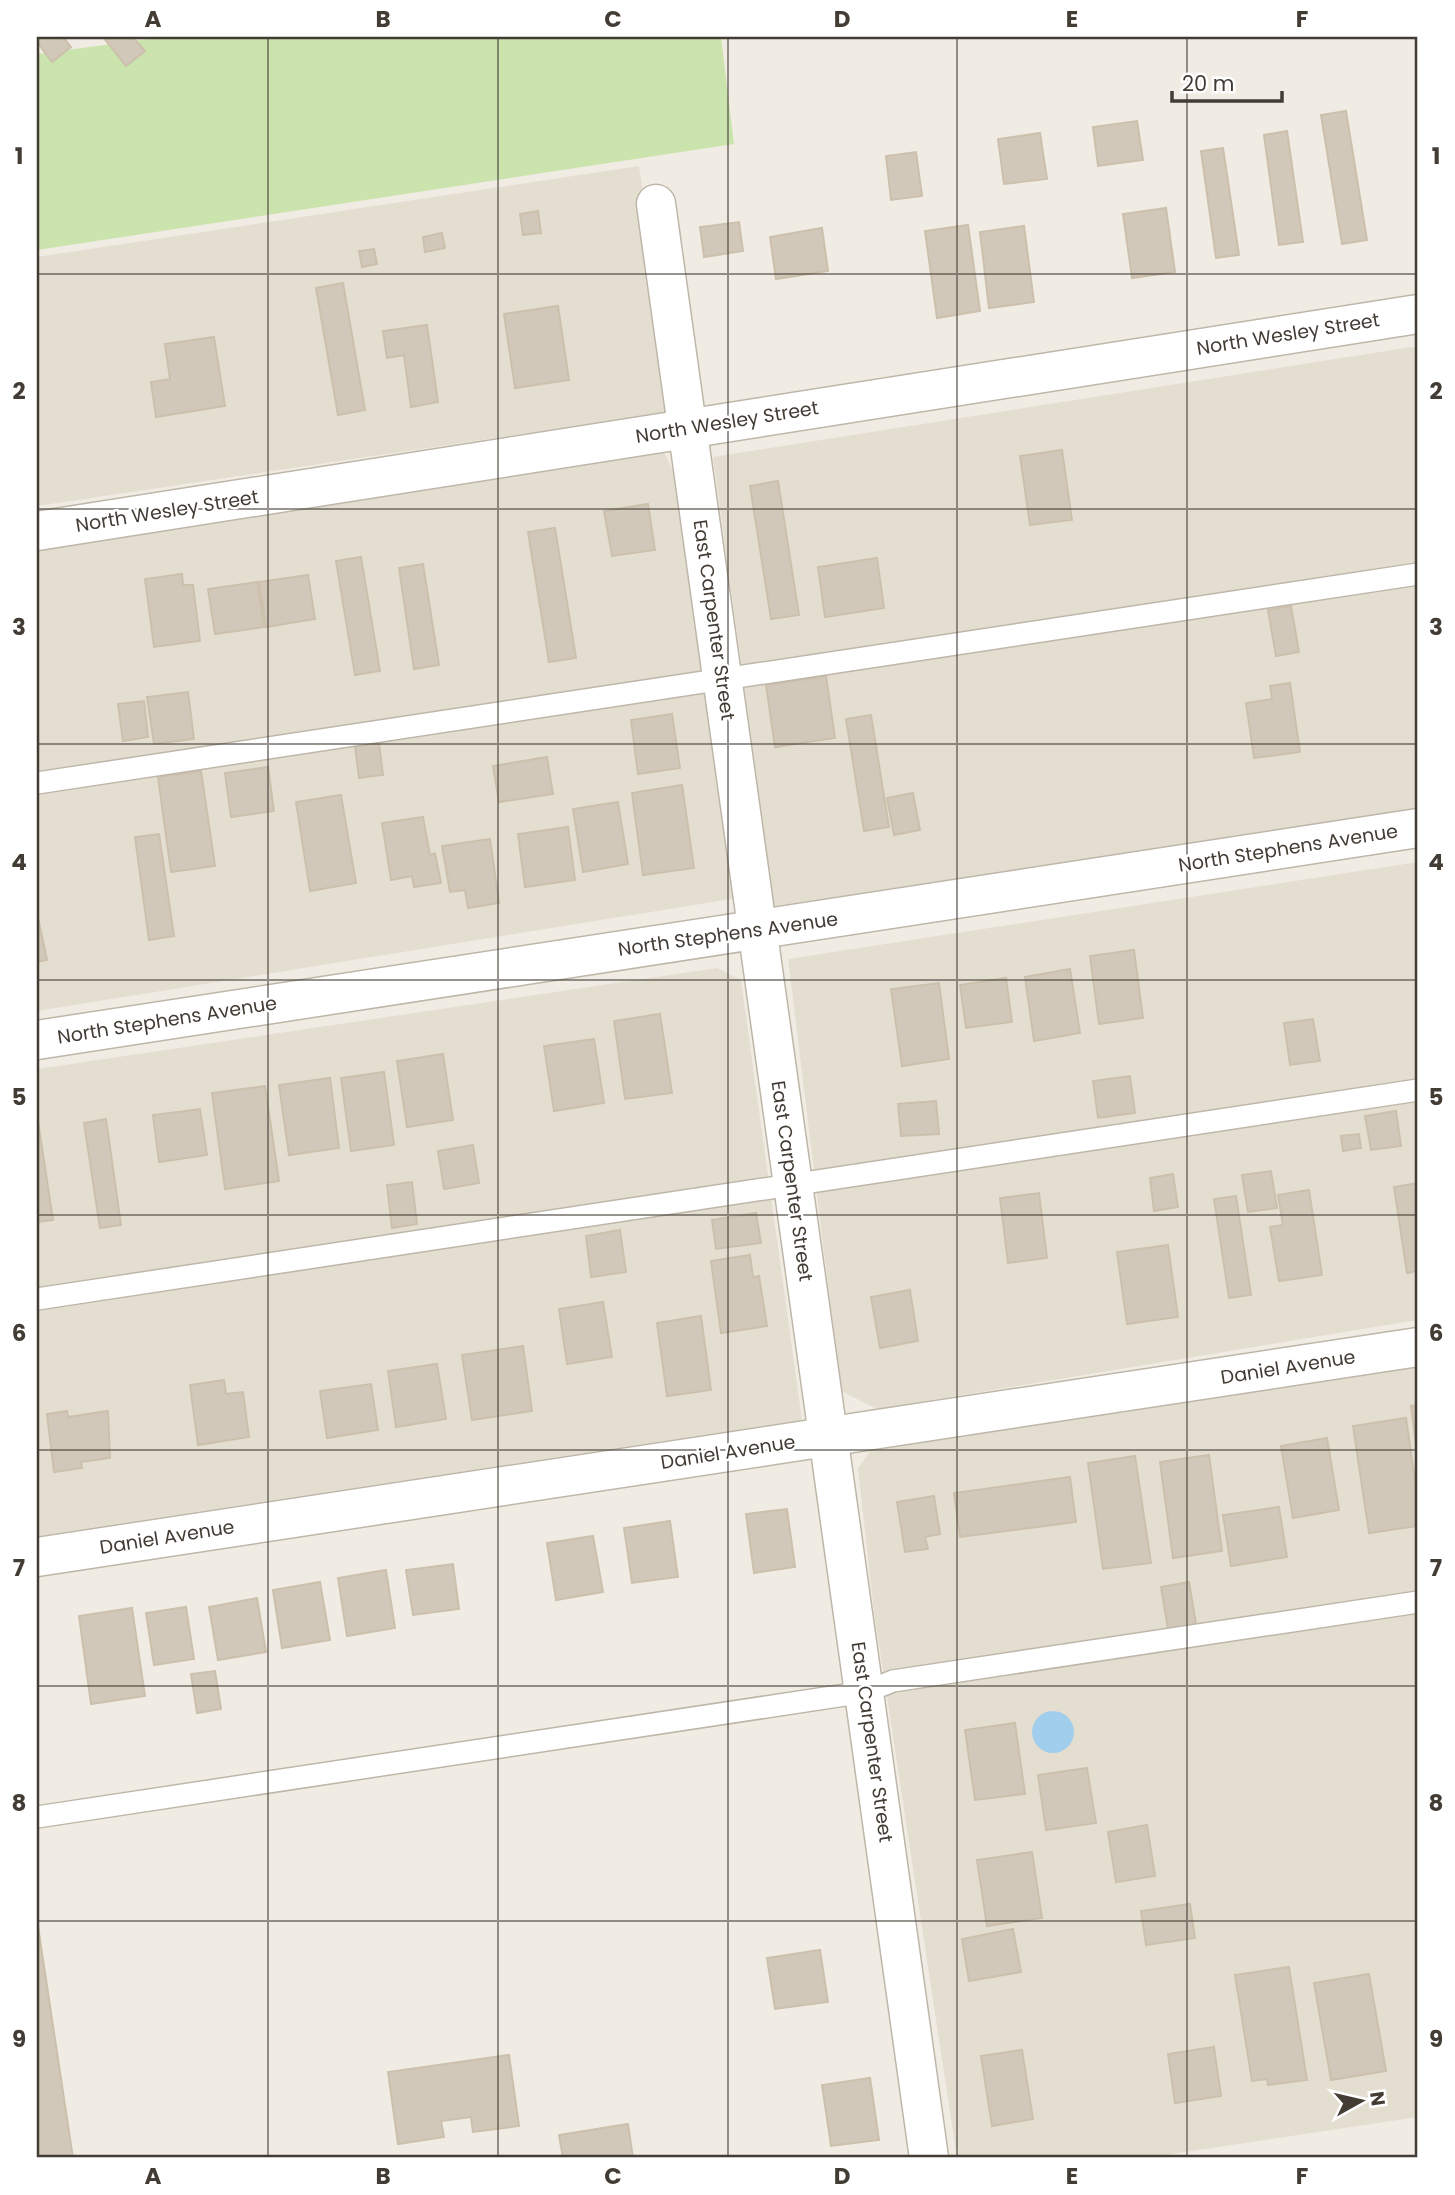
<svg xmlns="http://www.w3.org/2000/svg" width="1455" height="2195" font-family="Poppins,sans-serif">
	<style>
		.residential { fill: #e4ded1 }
		.green { fill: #cbe4ad }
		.water { fill: #a1ceec }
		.building { fill: #d2c8b9; stroke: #ccc0ad; stroke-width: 2 }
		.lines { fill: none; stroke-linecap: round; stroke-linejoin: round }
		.service-casing { stroke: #beb7a9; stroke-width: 24 }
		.minor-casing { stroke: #beb7a9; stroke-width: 41 }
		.service { stroke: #fff; stroke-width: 21 }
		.minor { stroke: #fff; stroke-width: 38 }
		.grid { fill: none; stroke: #423c34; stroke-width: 2; stroke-opacity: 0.55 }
		.labels { text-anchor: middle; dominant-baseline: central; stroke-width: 5; stroke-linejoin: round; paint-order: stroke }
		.street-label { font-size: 19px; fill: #423c34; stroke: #fff }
		.neatline { fill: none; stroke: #423c34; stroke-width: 2.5 }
		.grid-label { font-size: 23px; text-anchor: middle; font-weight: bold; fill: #423c34 }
	</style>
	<rect width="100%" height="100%" fill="#f1ece3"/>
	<!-- residential -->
	<g class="residential">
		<path d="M639 166 676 411 37 506V257Z"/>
		<path d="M1418 346V810L774 906 713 457Z"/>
		<path d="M664 452 675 475 738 898 37 1011V550Z"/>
		<path d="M1418 862V1320L877 1409 841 1391 788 959Z"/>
		<path d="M717 968 741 980 802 1420 37 1536V1069Z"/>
		<path d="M1418 1365V2117L1145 2158H957L874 1612 858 1469 872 1448Z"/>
	</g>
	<!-- green -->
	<path class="green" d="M164 37H721L734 144 37 250V54Z"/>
	<!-- water -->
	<circle class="water" cx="1053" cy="1732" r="21"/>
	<!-- building -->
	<g class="building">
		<path d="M37 37H63L71 47 52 62 37 42Z"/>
		<path d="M103 37H133L145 51 126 66Z"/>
		<path d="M1346 111 1367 240 1342 244 1321 115Z"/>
		<path d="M1137 121 1143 160 1098 166 1093 127Z"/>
		<path d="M1287 131 1303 242 1279 245 1264 135Z"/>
		<path d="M1040 133 1047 179 1004 184 998 139Z"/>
		<path d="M1223 148 1239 255 1216 258 1201 151Z"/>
		<path d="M916 152 922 196 891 200 886 156Z"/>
		<path d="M1166 208 1175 272 1132 278 1123 214Z"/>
		<path d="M538 211 541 233 523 235 520 214Z"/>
		<path d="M739 222 743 251 704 257 700 227Z"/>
		<path d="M968 225 980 311 937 318 925 231Z"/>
		<path d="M1024 226 1034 302 989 308 980 232Z"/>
		<path d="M822 228 828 271 776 279 770 237Z"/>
		<path d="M442 233 445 248 425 252 423 237Z"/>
		<path d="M374 249 377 264 362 267 359 251Z"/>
		<path d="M343 283 365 410 338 415 316 288Z"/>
		<path d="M558 306 569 380 515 388 504 314Z"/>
		<path d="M427 325 438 402 411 407 404 355 387 358 383 331Z"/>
		<path d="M214 337 225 406 156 417 151 382 170 379 165 344Z"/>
		<path d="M1062 450 1072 520 1030 525 1020 456Z"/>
		<path d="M778 481 799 615 771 619 750 486Z"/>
		<path d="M648 504 655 550 612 556 604 511Z"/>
		<path d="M555 528 576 658 549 662 528 532Z"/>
		<path d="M361 557 380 671 355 675 336 561Z"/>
		<path d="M877 558 884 608 825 617 818 567Z"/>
		<path d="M423 564 439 665 414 669 399 568Z"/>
		<path d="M182 574 183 585H193L200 641 154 647 145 579Z"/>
		<path d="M308 575 315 619 266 627 259 582Z"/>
		<path d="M257 582 264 627 215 634 208 589Z"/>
		<path d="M1291 606 1299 652 1276 656 1268 610Z"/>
		<path d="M826 676 835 738 775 747 766 685Z"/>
		<path d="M1290 683 1300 752 1254 758 1246 703 1272 699 1270 686Z"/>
		<path d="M188 692 194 739 154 744 147 697Z"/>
		<path d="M144 701 148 737 123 741 118 704Z"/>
		<path d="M672 714 680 768 638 774 631 720Z"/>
		<path d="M871 715 889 827 864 831 846 719Z"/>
		<path d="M379 743 383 775 359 778 355 746Z"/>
		<path d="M547 757 553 794 499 802 493 766Z"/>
		<path d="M268 767 274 811 231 817 225 773Z"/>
		<path d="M201 771 215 866 171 872 158 777Z"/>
		<path d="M682 785 694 868 643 875 632 793Z"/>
		<path d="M913 793 920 830 894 835 887 798Z"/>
		<path d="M341 795 356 883 310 891 296 802Z"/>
		<path d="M618 802 628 864 583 872 573 809Z"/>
		<path d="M423 817 430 855 435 853 441 883 414 887 412 876 391 880 382 823Z"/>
		<path d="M568 827 575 880 525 887 518 834Z"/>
		<path d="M159 834 174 936 149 940 135 837Z"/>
		<path d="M490 839 499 903 468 908 465 890 450 892 442 846Z"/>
		<path d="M37 913 47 960 37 962Z"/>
		<path d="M1134 950 1143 1018 1099 1024 1090 956Z"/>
		<path d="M1070 969 1080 1033 1034 1041 1025 977Z"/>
		<path d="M1006 978 1012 1022 966 1028 960 985Z"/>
		<path d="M939 983 949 1059 902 1066 891 989Z"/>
		<path d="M660 1014 672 1093 625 1099 614 1021Z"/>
		<path d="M1313 1019 1320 1061 1290 1065 1284 1023Z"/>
		<path d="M594 1039 604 1103 554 1111 544 1046Z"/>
		<path d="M443 1054 453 1120 407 1127 397 1061Z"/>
		<path d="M384 1072 394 1145 351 1151 341 1078Z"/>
		<path d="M1130 1076 1135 1113 1098 1118 1093 1081Z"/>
		<path d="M330 1078 339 1148 289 1155 279 1085Z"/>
		<path d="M265 1086 279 1181 225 1189 212 1093Z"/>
		<path d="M936 1101 939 1134 901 1136 898 1104Z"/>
		<path d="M200 1109 207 1155 159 1162 153 1115Z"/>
		<path d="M1396 1111 1401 1146 1371 1150 1365 1116Z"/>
		<path d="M37 1115 53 1220 37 1222Z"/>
		<path d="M106 1119 121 1225 100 1228 84 1123Z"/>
		<path d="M1359 1134 1361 1148 1343 1151 1341 1136Z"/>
		<path d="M473 1145 479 1183 444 1189 438 1151Z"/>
		<path d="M1271 1171 1277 1208 1248 1212 1242 1175Z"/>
		<path d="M1173 1174 1178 1207 1154 1211 1150 1178Z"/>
		<path d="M412 1182 417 1224 392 1228 387 1185Z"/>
		<path d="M1418 1183V1271L1407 1273 1394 1187Z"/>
		<path d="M1309 1190 1322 1275 1279 1281 1270 1227 1283 1225 1278 1195Z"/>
		<path d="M1039 1193 1047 1258 1008 1263 1000 1198Z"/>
		<path d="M1236 1196 1251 1295 1229 1298 1214 1199Z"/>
		<path d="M756 1213 761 1243 716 1249 712 1220Z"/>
		<path d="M620 1230 626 1272 591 1277 586 1236Z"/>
		<path d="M1168 1245 1178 1317 1127 1324 1117 1252Z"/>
		<path d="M750 1255 753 1277 759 1276 767 1326 721 1333 711 1261Z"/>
		<path d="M910 1290 918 1341 880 1348 871 1297Z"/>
		<path d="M603 1302 612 1357 567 1364 559 1309Z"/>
		<path d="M701 1316 711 1390 667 1396 657 1323Z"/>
		<path d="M523 1346 532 1411 472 1420 462 1355Z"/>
		<path d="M437 1364 446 1419 396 1427 388 1371Z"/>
		<path d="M224 1380 226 1394 243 1392 249 1437 198 1445 190 1385Z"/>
		<path d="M371 1384 378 1430 327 1438 320 1391Z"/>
		<path d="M1418 1405V1461L1411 1406Z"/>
		<path d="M67 1411 68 1417 108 1411 110 1458 81 1462 82 1468 54 1472 47 1414Z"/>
		<path d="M1406 1418 1418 1502V1526L1369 1533 1353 1426Z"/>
		<path d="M1327 1438 1339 1510 1293 1518 1281 1446Z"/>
		<path d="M1209 1455 1222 1551 1173 1558 1160 1462Z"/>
		<path d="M1135 1456 1151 1563 1103 1569 1088 1463Z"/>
		<path d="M1070 1477 1076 1522 960 1537 954 1493Z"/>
		<path d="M934 1496 940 1534 925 1537 928 1549 905 1552 897 1502Z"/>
		<path d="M1279 1507 1287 1557 1231 1566 1223 1515Z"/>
		<path d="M787 1509 795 1567 754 1573 746 1514Z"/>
		<path d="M670 1521 678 1577 632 1583 624 1528Z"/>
		<path d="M593 1536 603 1592 556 1600 547 1543Z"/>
		<path d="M453 1564 459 1609 413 1615 406 1570Z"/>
		<path d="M386 1570 395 1628 347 1636 338 1578Z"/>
		<path d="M320 1582 330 1640 282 1648 273 1590Z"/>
		<path d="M1189 1582 1196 1624 1168 1629 1161 1587Z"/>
		<path d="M257 1598 266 1652 218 1660 209 1607Z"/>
		<path d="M186 1607 194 1659 154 1665 146 1613Z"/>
		<path d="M132 1608 145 1696 91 1704 79 1616Z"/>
		<path d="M215 1671 221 1709 197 1713 191 1674Z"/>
		<path d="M1015 1723 1025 1794 975 1800 965 1730Z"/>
		<path d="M1087 1768 1096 1823 1046 1830 1038 1775Z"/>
		<path d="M1147 1825 1155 1876 1116 1882 1108 1832Z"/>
		<path d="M1032 1852 1042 1918 987 1926 977 1860Z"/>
		<path d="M1190 1904 1195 1938 1146 1945 1141 1911Z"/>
		<path d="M37 1920 73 2158H37Z"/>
		<path d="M1013 1929 1021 1972 969 1981 962 1939Z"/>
		<path d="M820 1950 828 2002 775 2009 767 1958Z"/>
		<path d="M1289 1967 1307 2080 1268 2085 1267 2079 1252 2081 1235 1975Z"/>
		<path d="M1369 1974 1386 2071 1331 2080 1314 1983Z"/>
		<path d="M1214 2047 1221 2096 1175 2103 1168 2054Z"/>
		<path d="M1022 2050 1033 2119 992 2126 981 2056Z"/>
		<path d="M509 2055 519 2126 473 2132 471 2117 441 2121 444 2137 398 2144 388 2072Z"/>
		<path d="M870 2078 879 2140 831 2146 822 2085Z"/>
		<path d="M628 2124 633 2158H563L559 2135Z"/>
	</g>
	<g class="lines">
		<!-- service casing -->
		<g class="service-casing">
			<g id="service">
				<path d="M37 783 1418 574"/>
				<path d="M37 1299 1418 1090"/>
				<path d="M37 1817 865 1692 893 1681 1418 1602"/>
			</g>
		</g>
		<!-- minor casing -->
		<g class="minor-casing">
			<g id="minor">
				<path d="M656 204 929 2158"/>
				<path d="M37 531 1418 314"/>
				<path d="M37 1040 1418 828"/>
				<path d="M37 1557 1418 1347"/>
			</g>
		</g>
		<!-- service -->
		<use href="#service" class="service"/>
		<!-- minor -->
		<use href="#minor" class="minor"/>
	</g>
	<!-- grid -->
	<path class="grid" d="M268 37V2158M498 37V2158M728 37V2158M957 37V2158M1187 37V2158M37 274H1418M37 509H1418M37 744H1418M37 980H1418M37 1215H1418M37 1450H1418M37 1686H1418M37 1921H1418"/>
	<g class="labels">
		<!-- street labels -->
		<g class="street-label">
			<text transform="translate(1288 334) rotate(-9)">North Wesley Street</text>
			<text transform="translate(727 422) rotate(-9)">North Wesley Street</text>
			<text transform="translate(167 511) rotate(-9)">North Wesley Street</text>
			<text transform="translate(714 620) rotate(82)">East Carpenter Street</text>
			<text transform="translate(1288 848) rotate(-9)">North Stephens Avenue</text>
			<text transform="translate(728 934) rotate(-8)">North Stephens Avenue</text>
			<text transform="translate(167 1020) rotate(-9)">North Stephens Avenue</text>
			<text transform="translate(792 1181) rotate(82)">East Carpenter Street</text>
			<text transform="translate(1288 1367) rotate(-9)">Daniel Avenue</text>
			<text transform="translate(728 1452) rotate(-9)">Daniel Avenue</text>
			<text transform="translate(167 1537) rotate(-9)">Daniel Avenue</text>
			<text transform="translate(872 1742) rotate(82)">East Carpenter Street</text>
		</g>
	</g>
	<!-- border -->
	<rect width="1455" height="2195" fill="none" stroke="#ffffff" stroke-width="77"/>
	<!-- north arrow -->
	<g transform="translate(1361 2101) rotate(82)" stroke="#ffffff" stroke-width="5" paint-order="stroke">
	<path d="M0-5L12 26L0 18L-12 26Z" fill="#423c34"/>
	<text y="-10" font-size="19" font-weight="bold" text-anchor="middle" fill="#423c34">N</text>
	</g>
	<!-- scale -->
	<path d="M1172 91v10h110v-10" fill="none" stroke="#423c34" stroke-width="3.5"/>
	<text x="1182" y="91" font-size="21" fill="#423c34" stroke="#ffffff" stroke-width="5" paint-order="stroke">20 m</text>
	<rect x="38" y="38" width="1378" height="2118" class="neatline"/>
	<g class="grid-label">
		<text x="153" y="27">A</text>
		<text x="383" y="27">B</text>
		<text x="613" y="27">C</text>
		<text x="842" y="27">D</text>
		<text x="1072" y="27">E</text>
		<text x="1302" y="27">F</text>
		<text x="19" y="164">1</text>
		<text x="1436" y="164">1</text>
		<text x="19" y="399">2</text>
		<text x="1436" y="399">2</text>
		<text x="19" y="635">3</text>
		<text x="1436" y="635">3</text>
		<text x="19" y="870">4</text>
		<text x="1436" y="870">4</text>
		<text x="19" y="1105">5</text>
		<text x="1436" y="1105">5</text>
		<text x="19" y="1341">6</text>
		<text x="1436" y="1341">6</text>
		<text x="19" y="1576">7</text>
		<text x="1436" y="1576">7</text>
		<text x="19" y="1811">8</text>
		<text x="1436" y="1811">8</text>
		<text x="19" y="2047">9</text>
		<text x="1436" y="2047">9</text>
		<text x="153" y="2184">A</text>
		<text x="383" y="2184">B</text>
		<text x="613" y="2184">C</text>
		<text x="842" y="2184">D</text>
		<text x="1072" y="2184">E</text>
		<text x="1302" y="2184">F</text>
	</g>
</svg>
